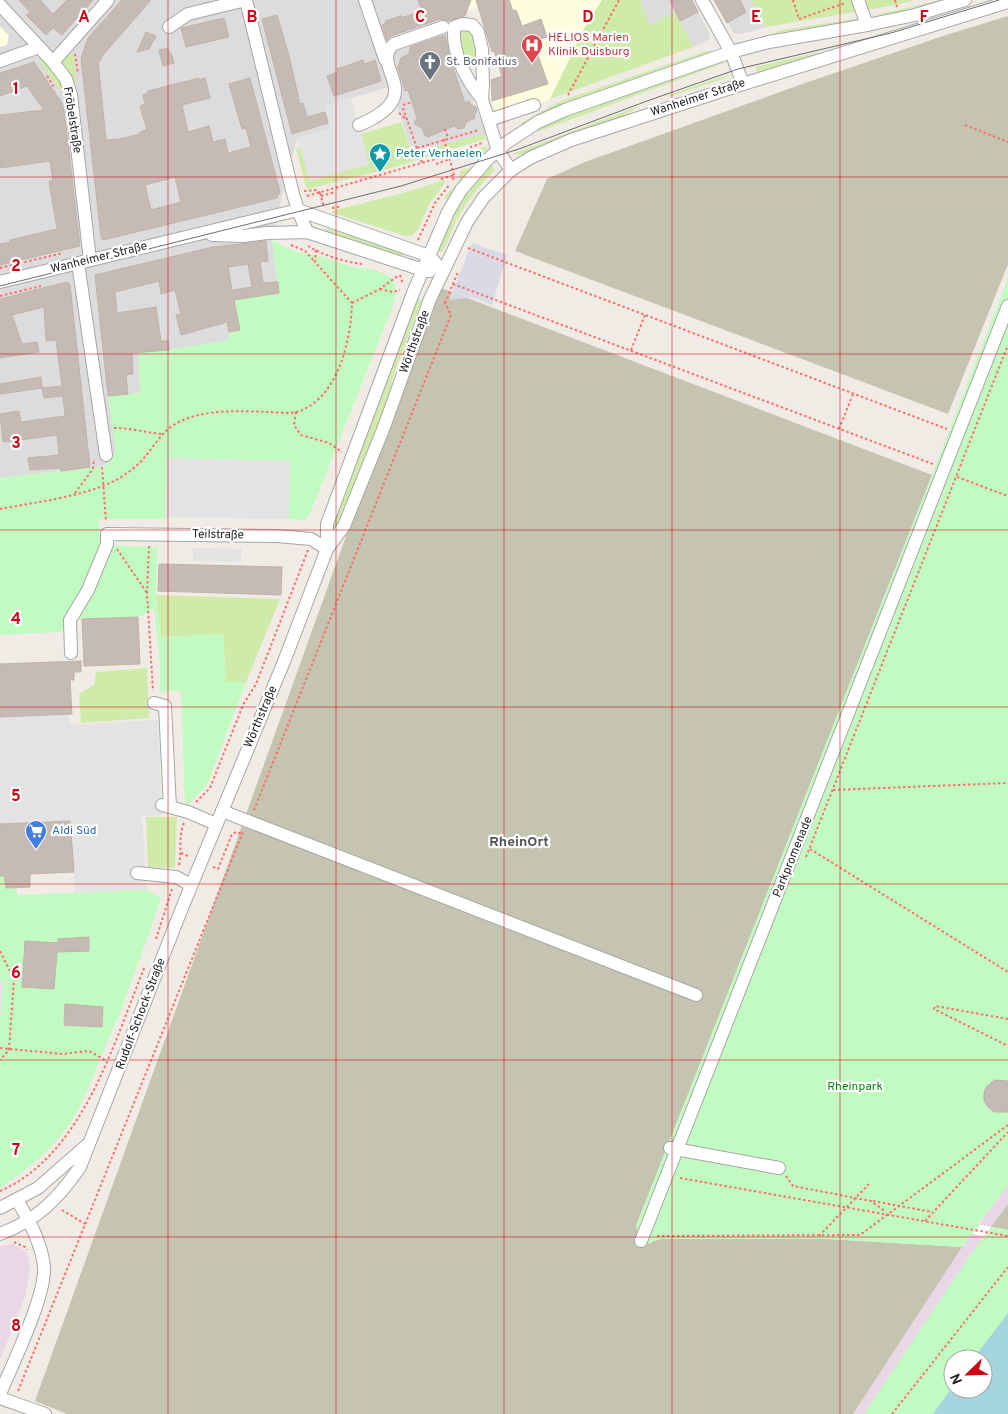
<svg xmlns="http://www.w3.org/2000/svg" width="1008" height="1414" font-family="Overpass,sans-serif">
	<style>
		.residential { fill: #dddcdc }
		.industrial { fill: #e9d7e7 }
		.education { fill: #fffde0 }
		.construction { fill: #c5c4b0 }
		.grass { fill: #cfebaa }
		.park { fill: #c2fbc2 }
		.parking { fill: #e3e3e3 }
		.plaza { fill: #d9dae6 }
		.water { fill: #a5d6df }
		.pier { fill: #fff }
		.building { fill: #c5bbb4; stroke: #c2b1a7; fill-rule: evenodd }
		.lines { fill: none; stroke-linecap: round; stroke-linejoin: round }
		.minor-casing { stroke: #a6a6a6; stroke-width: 14 }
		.path { stroke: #fd6e6a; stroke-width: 2; stroke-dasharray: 2.5 2.5; stroke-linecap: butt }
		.minor { stroke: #fff; stroke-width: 12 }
		.tram { stroke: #6d6d6d; stroke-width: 1 }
		.grid { fill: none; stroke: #cf0010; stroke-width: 1; stroke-opacity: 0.55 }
		.labels { text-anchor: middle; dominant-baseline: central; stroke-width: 4.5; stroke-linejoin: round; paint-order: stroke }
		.health-label { font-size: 12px; fill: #be3a42; stroke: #fff; text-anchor: start }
		.worship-label { font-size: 12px; fill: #5b616d; stroke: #fff; text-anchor: start }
		.street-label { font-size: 12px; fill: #1f1f1f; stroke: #fff }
		.culture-label { font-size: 12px; fill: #0d838f; stroke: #fff; text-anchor: start }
		.shop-label { font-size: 12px; fill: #366cbe; stroke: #fff; text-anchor: start }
		.park-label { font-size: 12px; fill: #09820a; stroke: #fff }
		.neighbourhood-label { font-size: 14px; font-weight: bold; fill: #525252; stroke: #fff }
		.grid-label { font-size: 16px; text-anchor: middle; font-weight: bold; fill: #cf0010; stroke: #fff; stroke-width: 4.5; stroke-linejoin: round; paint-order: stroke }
	</style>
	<rect width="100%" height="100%" fill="#f0ece5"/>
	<!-- residential -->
	<g class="residential">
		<path d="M0 0H439L447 21 443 23 486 133 412 153 391 86 325 106 331 128 297 138 282 196 272 240 279 293 230 340 169 350 141 394 109 397 116 453 105 466 0 478Z"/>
		<path d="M640 0H692L709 33 710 39 693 47 680 21 649 25Z"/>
		<path d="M714 0H751L766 27 741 34 734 33Z"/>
	</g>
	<!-- industrial -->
	<g class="industrial">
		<path d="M1008 1185V1204L971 1254 864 1414H853L962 1247Z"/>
		<path d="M12 1244 24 1250 29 1258 30 1270 25 1297 0 1360V1246Z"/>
	</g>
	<!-- education -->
	<g class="education">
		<path d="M439 0H602L584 29 550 99 532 108 498 119 485 82 502 76 488 39 483 6 464 12 465 16 462 19 457 18 447 21Z"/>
		<path d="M0 26 9 36 7 45 0 47Z"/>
	</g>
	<!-- construction -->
	<g class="construction">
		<path d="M1008 16V264L948 414 515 251 547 179 585 162 808 82 946 35Z"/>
		<path d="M436 286 932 475 636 1226 649 1244 653 1241 661 1239H828L962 1247 853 1414H67L35 1401Z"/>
		<path d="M1008 1204V1230L991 1227Z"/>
	</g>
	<!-- grass -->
	<g class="grass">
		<path d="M602 0H640L650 25 675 12 693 47 550 99 584 29Z"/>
		<path d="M751 0H915L896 5 766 27Z"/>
		<path d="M940 0 944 1 874 18 880 14Z"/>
		<path d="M861 18V20L770 34 782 30Z"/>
		<path d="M470 29 474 34 478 59 465 64 458 35 461 30Z"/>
		<path d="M69 51 74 55 76 84 72 85 61 63V60Z"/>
		<path d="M707 51H713L563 104 535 117 522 125 521 123 553 105 569 98Z"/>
		<path d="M819 52V54L757 72 756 67Z"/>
		<path d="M41 58 65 88 60 90 38 60Z"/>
		<path d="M723 61 724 63 537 132 536 130 565 116Z"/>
		<path d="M728 75 729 76 723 79 669 97 668 95Z"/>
		<path d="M642 105 621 117 561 138 524 155 512 154Z"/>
		<path d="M401 122 412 153 486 133 485 139 395 167 308 189 306 187 296 148 300 147 310 181 369 164 361 134Z"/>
		<path d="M487 146V149L485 151 457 160 456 156Z"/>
		<path d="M492 166 494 171 492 173C477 188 465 204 455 223 450 233 448 243 442 252H438C438 246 442 240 444 234 456 207 469 188 489 167Z"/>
		<path d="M470 168 471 169 448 200 444 198C450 189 462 183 460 171Z"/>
		<path d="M444 180 445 183 429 204 418 230 411 236H406L332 213V211L403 193Z"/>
		<path d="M327 228 404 252 402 256 325 232Z"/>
		<path d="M418 299 422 300 396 368 381 421 341 520 333 528 332 525Z"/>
		<path d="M156 595 280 599 246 682 226 683 223 634 161 637Z"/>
		<path d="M147 668 149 718 81 723 79 694 94 685 96 672Z"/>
		<path d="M146 817H177L175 868 148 867Z"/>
	</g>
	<!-- park -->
	<g class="park">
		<path d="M272 240 294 251 320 256 356 268 372 269 387 275 394 280 396 293 392 308 309 516 303 520 289 519 290 461 167 458 166 519H99L100 545 157 547 156 602 161 637 223 634 226 682H246L207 785 188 805 185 803 181 693 178 690 160 692V663L154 609 138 617 71 620 61 632 0 635V478L106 466 116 453 108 396 140 393 138 352 169 350 229 340V332L239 330 234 300 279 293Z"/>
		<path d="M1008 278V1185L978 1224 980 1225 962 1247 828 1239H661C654 1240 649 1244 642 1243L639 1239 636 1226 932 475Z"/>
		<path d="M0 876H4L6 888 17 887V895L147 890 161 898C142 953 123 1008 99 1062 91 1080 84 1100 74 1117 56 1147 28 1169 0 1188Z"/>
		<path d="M991 1227 1008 1230V1313L973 1359H953V1386L933 1414H864L971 1254Z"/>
	</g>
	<!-- parking -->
	<g class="parking">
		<path d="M351 98 369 164 310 181 297 138 331 128 325 106Z"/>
		<path d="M167 458 290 461 289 519 165 517Z"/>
		<path d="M193 548 242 549 241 562 193 561Z"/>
		<path d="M69 714 70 725 158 720 162 815 142 816 147 890 75 893 70 821 0 824V717Z"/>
		<path d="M0 981H4L1 1018H0Z"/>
	</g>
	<!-- plaza -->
	<path class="plaza" d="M472 243 507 255 492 305 473 297 449 300Z"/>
	<!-- water -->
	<path class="water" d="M1008 1313V1414H933L953 1386V1389H983V1359H973Z"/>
	<!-- pier -->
	<path class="pier" d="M980 1225 991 1227 984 1236 973 1234Z"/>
	<!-- building -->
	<g class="building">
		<path d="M19 0H40L53 14 67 0H93L62 35 53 28 46 35 26 15 30 12Z"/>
		<path d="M122 0H151L102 56 101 60 98 61 106 140 120 139 140 134V132L147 130 140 106 145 104 143 95 148 93V91L199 78V80L205 78 210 98 182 105 188 132 209 126 213 142 225 139 228 153 251 147 246 128 242 129 229 84 250 78 280 192 277 198 103 240 101 237 81 58 88 38ZM175 177 181 202 151 210 145 185Z"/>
		<path d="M418 0H471L465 16 448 21 440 19 391 36 387 40 382 25 386 23 385 21 401 16V18L422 11Z"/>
		<path d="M476 0H509L513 11 516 10 522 26 541 19 547 37 533 41 548 84 492 101 491 80 502 76 494 51 492 52Z"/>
		<path d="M670 0H692L698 12 680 21Z"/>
		<path d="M714 0H740L746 12 727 23Z"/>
		<path d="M277 15 289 56 300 104 303 103 307 117 325 112 328 123 292 134 262 19Z"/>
		<path d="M224 18 229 37 186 47 181 28Z"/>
		<path d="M146 32 156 36 149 49 137 52Z"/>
		<path d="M445 35 450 59 465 103 469 101 471 105 476 107 477 111 474 115 475 118 466 122 464 128 458 129 454 126 428 137 427 135 425 136 422 128 414 124 417 118 408 90 405 91 398 68 401 58 409 54 410 47Z"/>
		<path d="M168 48 169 53H171L174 63 163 66 159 50Z"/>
		<path d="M363 60 364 64 375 60 381 81 334 96 327 76 338 72 337 69Z"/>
		<path d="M34 62 62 103 64 110 80 246 0 265V244L11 242 10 240 57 229 49 181H53L50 161 0 168V115L44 110 27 86 0 96V73Z"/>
		<path d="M266 241 268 261 260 262 263 283 278 282 279 293 234 300 240 330 229 332 227 322 181 335 176 315 181 314 175 290 161 294 159 281 115 292 117 313 156 307 161 341H168L169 350 132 353 133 374 126 375 128 394 108 396 95 275 213 247ZM248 264 252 287 232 290 228 267Z"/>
		<path d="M67 282 70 285 90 467 61 471 60 468 30 470 28 458 59 455 57 435 3 442 0 414 19 411 21 422 65 416 63 396 44 398 42 388 62 386 56 340 46 341 44 307 12 315 22 344 37 342 39 352 0 358V299Z"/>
		<path d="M41 377 42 388 0 394V384Z"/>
		<path d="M159 564 282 567 281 595 158 591Z"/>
		<path d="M138 617 140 664 84 666 82 619Z"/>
		<path d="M81 661V672H74V680H70L72 714 0 717V664Z"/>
		<path d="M70 821 74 872 30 874V887L6 888 4 876H0V824Z"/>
		<path d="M89 937V951L57 952 54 989 22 987 25 941 58 943V939Z"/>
		<path d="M65 1004 103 1007 102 1027 64 1025Z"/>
		<path d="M995 1080 1008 1081V1112H994L988 1107 984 1101V1093L986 1087Z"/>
	</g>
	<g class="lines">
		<!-- minor casing -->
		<g class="minor-casing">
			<g id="minor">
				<path d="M246 0 293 194 298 210 307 232"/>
				<path d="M365 0 385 59"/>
				<path d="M702 0 731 52 743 84"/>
				<path d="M858 0 867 25"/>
				<path d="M0 5 53 62 66 79 71 95 90 260"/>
				<path d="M169 27 188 14 246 0"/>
				<path d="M0 61 39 47"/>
				<path d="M53 62 108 0"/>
				<path d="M482 99C466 79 452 54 454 27L462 24 472 25 478 32 482 49 483 85 482 99 498 151 511 170"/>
				<path d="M489 120 534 105"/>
				<path d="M359 125C432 94 367 67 394 44L443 27"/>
				<path d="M212 235 243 236 267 233 307 232 423 270 430 271"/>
				<path d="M78 263 106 455"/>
				<path d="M0 282 298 210 429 256 443 271"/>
				<path d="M327 549V524L413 293 448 212 461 190 487 160 506 143 538 122 565 110 731 52 769 42 867 25 915 15 965 0"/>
				<path d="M71 653 70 620 88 590 107 544V534L277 536 311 539 327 549"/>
				<path d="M154 703 165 706 170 807"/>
				<path d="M162 805 188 812 216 824"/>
				<path d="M222 811 696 995"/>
				<path d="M137 873 176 877 191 885"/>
				<path d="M670 1148 779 1168"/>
				<path d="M0 1208 38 1188 87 1145"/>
				<path d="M0 1234C37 1220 58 1199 80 1167L182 908 285 659 327 549 344 526 384 427 430 299 467 222 484 197 511 170 530 158 571 140 743 84 1008 2"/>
				<path d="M641 1241 1008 306"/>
				<path d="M0 1394C12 1365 46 1296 44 1267 42 1244 29 1220 17 1200"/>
				<path d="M0 1398 45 1414"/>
			</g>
		</g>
		<!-- path -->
		<g class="path">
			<path d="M793 0 799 19 845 3"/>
			<path d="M895 0 897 7"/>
			<path d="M75 54 78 74"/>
			<path d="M47 76 54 87"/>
			<path d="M568 95 619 0"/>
			<path d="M403 105 412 102"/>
			<path d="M403 108 422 163"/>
			<path d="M399 113 407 120"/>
			<path d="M965 125 1008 142"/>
			<path d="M445 129 448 138"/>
			<path d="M444 139 454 175 453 180"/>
			<path d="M417 148 479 130"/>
			<path d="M436 164 450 159"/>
			<path d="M441 179 454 175"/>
			<path d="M304 191 317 190 320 193"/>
			<path d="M320 193 324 207"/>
			<path d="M307 196 449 155 482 143"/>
			<path d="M321 196 335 192"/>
			<path d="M332 208 339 207"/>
			<path d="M418 240 435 203 450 184"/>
			<path d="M291 245 305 251 315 262"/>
			<path d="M308 246C323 255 344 262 362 264"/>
			<path d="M468 248 947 429"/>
			<path d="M0 268 63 253"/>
			<path d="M400 275 403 284"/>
			<path d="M453 284 933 464"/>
			<path d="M380 289 393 292 400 290"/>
			<path d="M0 296 41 286"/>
			<path d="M352 303 380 289 399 275"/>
			<path d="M445 303 458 272"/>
			<path d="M631 350 645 315"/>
			<path d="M296 412 294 425 301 435 329 443 342 452"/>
			<path d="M114 428C131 428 147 433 163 434"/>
			<path d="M839 429 853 394"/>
			<path d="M102 467 106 522"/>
			<path d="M957 477 1008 496"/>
			<path d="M75 493 93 469 94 459"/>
			<path d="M0 509C35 502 99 495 127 473 133 469 139 464 144 458 155 445 164 428 181 421 207 409 239 411 267 412 276 412 288 414 297 412 338 399 351 340 352 303L315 262 316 250"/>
			<path d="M149 546 147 593 153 691"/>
			<path d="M117 549 147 593"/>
			<path d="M833 790 1008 783"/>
			<path d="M196 802 210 788 243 705 256 684 308 550"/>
			<path d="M254 810 451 315 445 303H443"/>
			<path d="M810 849 1008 972"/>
			<path d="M181 853 190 857"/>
			<path d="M806 857 1008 345"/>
			<path d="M179 865C182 850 178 837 184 823"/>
			<path d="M213 867 218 869 232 834 236 832 242 834"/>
			<path d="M156 939 172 889"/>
			<path d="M0 951 14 979 9 1050 0 1060"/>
			<path d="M1008 1019 935 1006 934 1009 1008 1046"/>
			<path d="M0 1048 62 1054 89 1051 107 1061"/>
			<path d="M786 1176 793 1186 871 1201 886 1212"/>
			<path d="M680 1178 1008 1236"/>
			<path d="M0 1191C83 1155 113 1044 145 966"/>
			<path d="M873 1201 932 1212"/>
			<path d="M62 1210 85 1224"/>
			<path d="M925 1221 1008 1132"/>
			<path d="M657 1236 860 1235 1008 1125"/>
			<path d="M819 1236 869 1184"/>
			<path d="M14 1242 25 1247 27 1250"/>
			<path d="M18 1391 243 832"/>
			<path d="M892 1414 1008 1267"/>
		</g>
		<!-- minor -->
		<use href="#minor" class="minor"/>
		<!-- tram -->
		<path class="tram" d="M0 286 401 186 519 149 647 101 738 69 891 33 999 0"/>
	</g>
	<!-- grid -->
	<path class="grid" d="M168 0V1414M336 0V1414M504 0V1414M672 0V1414M840 0V1414M0 177H1008M0 354H1008M0 530H1008M0 707H1008M0 884H1008M0 1060H1008M0 1237H1008"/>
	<!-- icons -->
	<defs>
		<g id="hospital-pin" transform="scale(1.125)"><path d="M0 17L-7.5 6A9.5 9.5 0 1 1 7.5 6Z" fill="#e0444e" stroke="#fff"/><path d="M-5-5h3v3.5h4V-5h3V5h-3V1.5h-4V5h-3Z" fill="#fff"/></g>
		<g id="church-pin" transform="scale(1.125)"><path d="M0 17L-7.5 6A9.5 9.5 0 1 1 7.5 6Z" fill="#6b7280" stroke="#fff"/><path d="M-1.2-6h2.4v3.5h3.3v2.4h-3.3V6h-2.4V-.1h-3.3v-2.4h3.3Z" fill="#fff"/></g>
		<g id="sight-pin" transform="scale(1.125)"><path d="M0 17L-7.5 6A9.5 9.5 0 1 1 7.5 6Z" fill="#0f9aa8" stroke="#fff"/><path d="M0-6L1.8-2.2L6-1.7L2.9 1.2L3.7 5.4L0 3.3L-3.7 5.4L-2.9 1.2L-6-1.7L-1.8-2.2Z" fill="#fff"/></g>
		<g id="supermarket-pin" transform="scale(1.125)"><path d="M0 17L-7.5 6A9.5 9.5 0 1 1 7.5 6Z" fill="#3f7fe0" stroke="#fff"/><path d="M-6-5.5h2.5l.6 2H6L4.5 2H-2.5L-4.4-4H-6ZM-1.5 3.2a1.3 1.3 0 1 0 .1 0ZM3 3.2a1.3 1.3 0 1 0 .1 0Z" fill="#fff"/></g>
	</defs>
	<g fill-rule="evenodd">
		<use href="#hospital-pin" x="532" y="45"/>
		<use href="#church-pin" x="430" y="62"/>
		<use href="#sight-pin" x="380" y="154"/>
		<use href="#supermarket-pin" x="36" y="831"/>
	</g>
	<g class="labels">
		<!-- health labels -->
		<g class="health-label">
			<text x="548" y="38">HELIOS Marien<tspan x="548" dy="14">Klinik Duisburg</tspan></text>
		</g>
		<!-- worship labels -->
		<g class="worship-label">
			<text x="446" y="62">St. Bonifatius</text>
		</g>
		<!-- street labels -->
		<g class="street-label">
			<text transform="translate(698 98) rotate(-18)">Wanheimer Straße</text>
			<text transform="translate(72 120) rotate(81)">Fröbelstraße</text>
			<text transform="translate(99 258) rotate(-14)">Wanheimer Straße</text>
			<text transform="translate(415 342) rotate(-70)">Wörthstraße</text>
			<text transform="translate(218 535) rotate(1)">Teilstraße</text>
			<text transform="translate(261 717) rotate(-67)">Wörthstraße</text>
			<text transform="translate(793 857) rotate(-68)">Parkpromenade</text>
			<text transform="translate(141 1014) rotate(-69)">Rudolf-Schock-Straße</text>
		</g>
		<!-- culture labels -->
		<g class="culture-label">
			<text x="396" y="154">Peter Verhaelen</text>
		</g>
		<!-- shop labels -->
		<g class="shop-label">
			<text x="52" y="831">Aldi Süd</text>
		</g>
		<!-- park labels -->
		<g class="park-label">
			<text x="855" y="1087">Rheinpark</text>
		</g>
		<!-- neighbourhood labels -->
		<g class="neighbourhood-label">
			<text x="519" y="842">RheinOrt</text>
		</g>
	</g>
	<g class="grid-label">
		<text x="84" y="22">A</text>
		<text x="252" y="22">B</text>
		<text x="420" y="22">C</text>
		<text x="588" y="22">D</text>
		<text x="756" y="22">E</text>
		<text x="924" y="22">F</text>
		<text x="16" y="94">1</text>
		<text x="16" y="271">2</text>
		<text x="16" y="448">3</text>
		<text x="16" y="624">4</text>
		<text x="16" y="801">5</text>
		<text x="16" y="978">6</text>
		<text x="16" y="1155">7</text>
		<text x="16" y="1331">8</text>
	</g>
	<!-- north arrow -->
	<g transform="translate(968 1374) rotate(247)"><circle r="24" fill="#ffffff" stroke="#a5a5a5"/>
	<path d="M0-4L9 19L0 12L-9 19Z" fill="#cf0010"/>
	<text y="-8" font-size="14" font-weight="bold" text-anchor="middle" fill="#1f1f1f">N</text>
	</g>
</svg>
